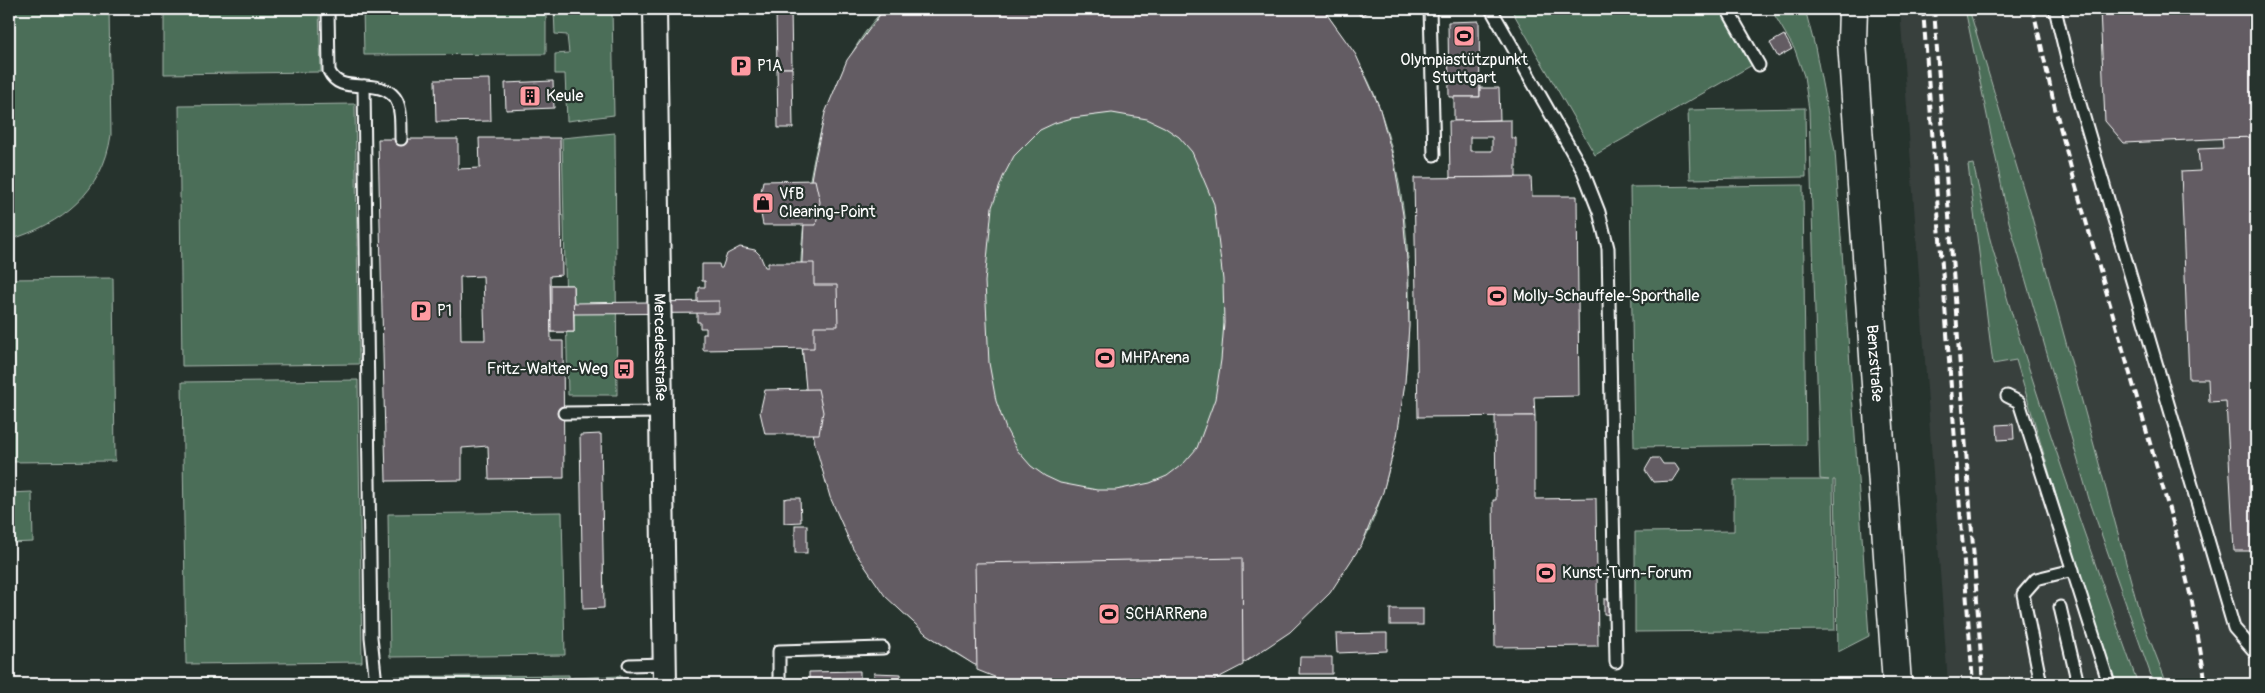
<svg xmlns="http://www.w3.org/2000/svg" width="2265" height="693" font-family="Pangolin,sans-serif">
	<style>
		.built { fill: #383f3d }
		.green { fill: #4c6e59; stroke: #a6b6ac }
		.building { fill: #635b63; stroke: #fff; fill-rule: evenodd }
		.lines { fill: none; stroke-linecap: round; stroke-linejoin: round }
		.lane-casing { stroke: #fff; stroke-width: 15 }
		.street-casing { stroke: #fff; stroke-width: 26 }
		.secondary-casing { stroke: #fff; stroke-width: 31 }
		.lane { stroke: #26332d; stroke-width: 11 }
		.street { stroke: #26332d; stroke-width: 22 }
		.secondary { stroke: #26332d; stroke-width: 28 }
		.rail { stroke: #fff; stroke-width: 4; stroke-dasharray: 8 4; stroke-linecap: butt }
		.labels { text-anchor: middle; dominant-baseline: central; stroke-width: 4.5; stroke-linejoin: round; paint-order: stroke }
		.poi-label { font-size: 16px; fill: #fff; stroke: #26332d; text-anchor: start }
		.street-label { font-size: 16px; fill: #fff; stroke: #26332d }
	</style>
	<rect width="100%" height="100%" fill="#26332d"/>
	<filter id="ink" filterUnits="userSpaceOnUse"><feTurbulence type="fractalNoise" baseFrequency=".02" numOctaves="2"/><feDisplacementMap in="SourceGraphic" scale="10" xChannelSelector="R" yChannelSelector="G"/><feConvolveMatrix kernelMatrix="1 2 1 2 8 2 1 2 1" color-interpolation-filters="sRGB"/></filter>
	<g filter="url(#ink)">
		<!-- built -->
		<path class="built" d="M1900 9H2256V684H1948Z"/>
		<!-- green -->
		<g class="green">
			<path d="M9 9H109L111 135C103 192 62 224 9 240Z"/>
			<path d="M164 9H319L321 72 164 74Z"/>
			<path d="M363 9H546V54L364 55Z"/>
			<path d="M554 9H612L614 115 567 121 565 74H555V54L569 53 567 35 555 34Z"/>
			<path d="M884 9H1323C1345 40 1367 70 1379 107 1418 216 1417 358 1389 469 1384 488 1373 527 1362 543 1355 554 1339 563 1329 571 1298 597 1266 623 1235 649 1224 658 1207 676 1195 682 1184 688 1108 684 1090 684 1070 684 1040 688 1021 683 995 676 971 663 950 650 842 581 813 468 802 348 794 243 809 89 884 9Z"/>
			<path d="M1511 9H1722L1754 64 1595 155Z"/>
			<path d="M1771 9H1805L1815 47 1835 151 1869 636 1838 652 1835 480H1833L1835 630 1635 632V532L1734 531V480H1829L1820 479 1809 110 1804 76 1795 50Z"/>
			<path d="M1965 9H1969L2031 214 2140 614 2167 684H2154L2089 499 2009 222Z"/>
			<path d="M355 104 359 364 182 366 179 106Z"/>
			<path d="M1805 108 1806 177 1690 179 1688 110Z"/>
			<path d="M615 133 617 395H568L562 138Z"/>
			<path d="M1973 164C1981 196 1986 229 1996 260 2037 403 2088 544 2138 684H2115L2069 539 2016 360 1993 364 1968 165Z"/>
			<path d="M1803 185 1806 445 1634 447 1630 187Z"/>
			<path d="M113 278 115 461 9 462V279Z"/>
			<path d="M358 380 362 662 186 664 182 382Z"/>
			<path d="M32 492 33 542 9 543V493Z"/>
			<path d="M562 512 565 655 390 657 388 514Z"/>
			<path d="M569 675V684H387L386 677Z"/>
			<path d="M621 676V684H573V678Z"/>
			<path d="M366 677V684H182V679Z"/>
		</g>
		<!-- building -->
		<g class="building">
			<path d="M776 9H791L792 68H777Z"/>
			<path d="M884 9H1323L1356 55 1379 106 1394 161 1403 215 1408 271 1409 326 1405 382 1397 437 1383 492 1362 544 1330 593 1290 632 1245 662 1190 684H1024L973 664 926 634 885 596 853 549 830 497 815 444 806 389 801 334V279L804 223 813 168 825 113 847 60ZM1112 113 1147 119 1164 127 1179 137 1192 152 1214 204 1223 280 1224 323 1221 360 1215 399 1197 448 1184 463 1167 476 1150 483 1116 490H1097L1060 483 1045 476 1031 466 1017 450 1006 429 996 401 989 363 985 282 992 207 1003 177 1014 156 1040 130 1055 123 1072 118Z"/>
			<path d="M1356 9H1372L1360 16Z"/>
			<path d="M2100 9H2256V137L2124 143 2105 121Z"/>
			<path d="M1479 21 1480 97H1449L1448 22Z"/>
			<path d="M1784 35 1792 49 1778 57 1770 43Z"/>
			<path d="M777 68H792L793 128H778Z"/>
			<path d="M490 79 491 121 436 122 435 80Z"/>
			<path d="M553 81 554 108 506 110 505 83Z"/>
			<path d="M1480 88H1499L1500 120 1454 121V97H1480Z"/>
			<path d="M1511 120V138H1516V177L1450 178 1449 121ZM1470 137H1492V151H1470Z"/>
			<path d="M2256 137V551H2234L2226 401 2209 402 2208 379H2189L2181 172 2200 171 2198 149 2223 148 2222 138Z"/>
			<path d="M479 138H560L562 275 550 276 551 341H563L564 478 489 479 488 446 462 448V480L386 481 378 139H458V169L480 168ZM483 276 485 340H461L460 277Z"/>
			<path d="M1531 177 1532 196H1577L1579 396 1534 397 1535 416 1418 417 1414 178Z"/>
			<path d="M815 180 820 202 816 225H763L759 203 763 181Z"/>
			<path d="M740 247 755 250 760 255 765 267H768V263H814V285H837L838 326H814V348L703 350V334H706V328H700V322H697V292H699V287H705V281H702V264H719L720 268H722L727 254Z"/>
			<path d="M551 285H573L574 303 719 301V313L574 314V332H551Z"/>
			<path d="M551 285H573L574 332H551Z"/>
			<path d="M818 389 823 412 819 434H765L760 412 765 390Z"/>
			<path d="M1495 416H1535V499L1596 498 1598 646 1495 647 1493 500H1496Z"/>
			<path d="M2013 424 2014 439 1998 440 1997 425Z"/>
			<path d="M601 434 604 608 583 609 580 435Z"/>
			<path d="M1652 458H1659L1663 464H1675L1679 470 1672 481 1653 482 1645 470Z"/>
			<path d="M789 498H800L801 522 784 523V499Z"/>
			<rect x="795" y="525" width="12" height="28"/>
			<path d="M1242 558 1243 665 1214 680 1201 684H1012L977 670 975 563Z"/>
			<path d="M1604 599H1611V615L1604 614Z"/>
			<rect x="1390" y="609" width="33" height="16"/>
			<path d="M1383 633H1387V651L1337 653 1336 634Z"/>
			<path d="M1300 657H1332V674H1299Z"/>
			<path d="M860 671V684H809V672Z"/>
			<path d="M874 673 901 674V684H874Z"/>
		</g>
		<g class="lines">
			<!-- lane casing -->
			<g class="lane-casing">
				<g id="lane">
					<path d="M328 9 329 71C336 86 349 85 364 86L371 637 376 684"/>
					<path d="M1430 9 1434 155"/>
					<path d="M1491 9 1583 171 1599 212 1608 248 1616 662"/>
					<path d="M1727 9 1759 65"/>
					<path d="M2055 9 2068 63 2234 628 2256 653"/>
					<path d="M364 86C402 87 401 107 401 139"/>
					<path d="M2007 396 2019 402 2109 684"/>
					<path d="M564 413 661 412"/>
					<path d="M2060 607 2078 684"/>
					<path d="M629 665 664 664"/>
					<path d="M779 684V651L883 648"/>
					<path d="M2041 684 2023 594 2036 579 2073 570"/>
				</g>
			</g>
			<!-- street casing -->
			<g class="street-casing">
				<g id="street">
					<path id="s1" d="M655 9 665 684"/>
				</g>
			</g>
			<!-- secondary casing -->
			<g class="secondary-casing">
				<g id="secondary">
					<path id="s2" d="M1853 9 1852 42 1897 684"/>
				</g>
			</g>
			<!-- lane -->
			<use href="#lane" class="lane"/>
			<!-- street -->
			<use href="#street" class="street"/>
			<!-- secondary -->
			<use href="#secondary" class="secondary"/>
			<!-- rail -->
			<g class="rail">
				<path d="M1923 9 1973 684"/>
				<path d="M1934 9 1983 684"/>
				<path d="M2033 9 2055 108 2075 183 2175 530 2192 602 2206 684"/>
			</g>
		</g>
	</g>
	<!-- icons -->
	<defs>
		<g id="stadium-square" transform="scale(1.125)"><rect x="-9" y="-9" width="18" height="18" rx="4" fill="#ff9aa2" stroke="#26332d"/><path d="M0-5a6.5 5 0 1 0 0 10a6.5 5 0 1 0 0-10ZM-3.5-1.8h7v3.6h-7Z" fill="#111"/></g>
		<g id="parking-square" transform="scale(1.125)"><rect x="-9" y="-9" width="18" height="18" rx="4" fill="#ff9aa2" stroke="#26332d"/><path d="M-3.5-5.5H1a3.5 3.5 0 0 1 0 7H-1V5.5H-3.5ZM-1-3.4V-.6H.8a1.4 1.4 0 0 0 0-2.8Z" fill="#111"/></g>
		<g id="building-square" transform="scale(1.125)"><rect x="-9" y="-9" width="18" height="18" rx="4" fill="#ff9aa2" stroke="#26332d"/><path d="M-4-6H4V6H1V3H-1V6H-4ZM-2.5-4.3h1.7v1.8h-1.7ZM.8-4.3h1.7v1.8H.8ZM-2.5-1h1.7V.8h-1.7ZM.8-1h1.7V.8H.8Z" fill="#111"/></g>
		<g id="shop-square" transform="scale(1.125)"><rect x="-9" y="-9" width="18" height="18" rx="4" fill="#ff9aa2" stroke="#26332d"/><path d="M-5-2.5h2.3a2.7 3.5 0 0 1 5.4 0H5L5.5 6h-11ZM-1.5-2.5h3a1.5 2.3 0 0 0-3 0Z" fill="#111"/></g>
		<g id="bus-square" transform="scale(1.125)"><rect x="-9" y="-9" width="18" height="18" rx="4" fill="#ff9aa2" stroke="#26332d"/><path d="M-5-6H5V4H4V6H2V4H-2V6H-4V4H-5ZM-3.5-4V0h7V-4ZM-3.5 1.2v1.5H-2V1.2ZM2 1.2v1.5H3.5V1.2Z" fill="#111"/></g>
	</defs>
	<g fill-rule="evenodd">
		<use href="#stadium-square" x="1464" y="36"/>
		<use href="#parking-square" x="741" y="66"/>
		<use href="#building-square" x="530" y="96"/>
		<use href="#shop-square" x="763" y="203"/>
		<use href="#stadium-square" x="1497" y="296"/>
		<use href="#parking-square" x="421" y="311"/>
		<use href="#stadium-square" x="1105" y="358"/>
		<use href="#bus-square" x="624" y="369"/>
		<use href="#stadium-square" x="1546" y="573"/>
		<use href="#stadium-square" x="1109" y="614"/>
	</g>
	<g class="labels">
		<!-- poi labels -->
		<g class="poi-label">
			<text x="1464" y="60" text-anchor="middle">Olympiastützpunkt<tspan x="1464" dy="18">Stuttgart</tspan></text>
			<text x="757" y="66">P1A</text>
			<text x="546" y="96">Keule</text>
			<text x="779" y="194">VfB<tspan x="779" dy="18">Clearing-Point</tspan></text>
			<text x="1513" y="296">Molly-Schauffele-Sporthalle</text>
			<text x="437" y="311">P1</text>
			<text x="1121" y="358">MHPArena</text>
			<text x="608" y="369" text-anchor="end">Fritz-Walter-Weg</text>
			<text x="1562" y="573">Kunst-Turn-Forum</text>
			<text x="1125" y="614">SCHARRena</text>
		</g>
		<!-- street labels -->
		<g class="street-label">
			<text stroke="none"><textPath href="#s1" startOffset="338">Mercedesstraße</textPath></text>
			<text stroke="none"><textPath href="#s2" startOffset="355">Benzstraße</textPath></text>
		</g>
	</g>
	<!-- margin -->
	<rect width="2265" height="693" fill="none" stroke="#26332d" stroke-width="30"/>
	<rect x="15" y="15" width="2235" height="663" fill="none" stroke="#fff" stroke-width="2" filter="url(#ink)"/>
</svg>
